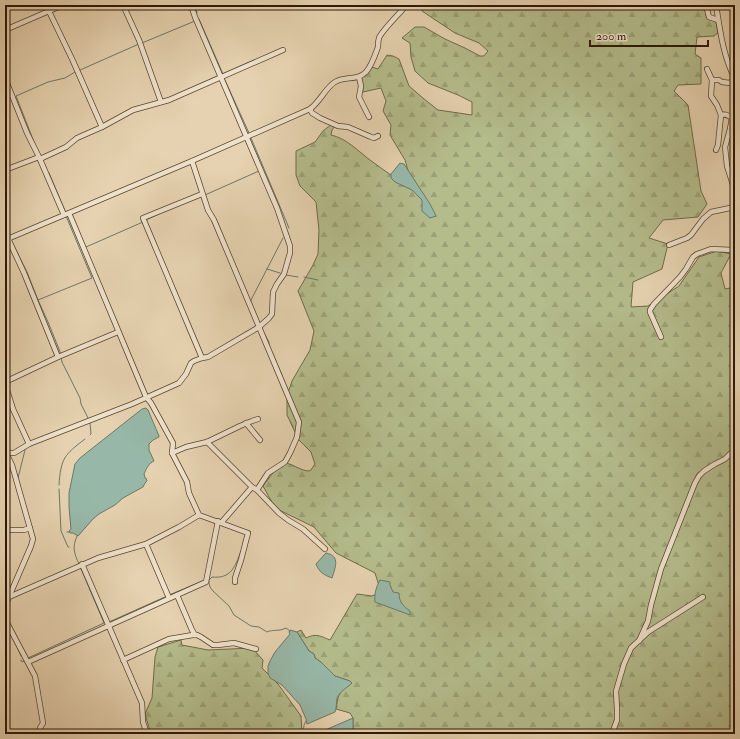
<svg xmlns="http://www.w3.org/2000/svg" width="740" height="739" font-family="'IM FELL Double Pica',serif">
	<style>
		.forest { fill: url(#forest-firs); stroke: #706a49 }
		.water { fill: #97b8a8; stroke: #6c7867 }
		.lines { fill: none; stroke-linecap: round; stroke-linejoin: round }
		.stream { stroke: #6c7867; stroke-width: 1 }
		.street-casing { stroke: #5a4630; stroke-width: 6 }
		.street { stroke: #efe2cc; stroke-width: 4.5 }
	</style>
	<defs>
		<pattern id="forest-firs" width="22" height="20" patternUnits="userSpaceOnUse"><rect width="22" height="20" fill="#b4bc8c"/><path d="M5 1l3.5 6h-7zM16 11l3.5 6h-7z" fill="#9ba177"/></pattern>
	</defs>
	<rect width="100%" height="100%" fill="#e6d2b0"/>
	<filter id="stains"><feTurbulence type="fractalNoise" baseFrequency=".005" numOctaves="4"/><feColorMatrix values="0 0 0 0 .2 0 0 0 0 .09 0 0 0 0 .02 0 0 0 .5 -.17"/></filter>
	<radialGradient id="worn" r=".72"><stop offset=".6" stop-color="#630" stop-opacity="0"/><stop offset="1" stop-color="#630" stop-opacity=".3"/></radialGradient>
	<!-- forest -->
	<g class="forest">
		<path d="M422 5H466L468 9H496L502 5H704L707 18 716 22 718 33 714 36 697 37 695 54 701 58V84L678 85 674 91 688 105 701 191 707 204 698 217 663 220 649 238 668 244 662 269 633 282 631 307 648 306 679 286 699 257 717 251 731 254 721 273 725 289 735 287V734H354L353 729V718L350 713 336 709C338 697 338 692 349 685L350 681 335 676 321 662 315 658 314 654 309 651 297 632 301 630 306 638C316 633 320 636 330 640L357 594 372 596 381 592 375 573 336 553 314 527 275 508 263 486 275 470 286 463C295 465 301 471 310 471L315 464 311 452 298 439 295 432 287 415V396L292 381 310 350 314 331 298 291 313 265 318 254 319 230 316 202 300 186 296 175V151L315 142 323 131 332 124 335 126 332 130 331 135C346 138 358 151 370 160 382 169 395 178 408 186L411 181 405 160 390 135 391 125 383 111 386 101 381 88 363 92 361 78 372 67 378 69 387 55 393 56 399 59 409 86 424 99 438 110 472 115V102L458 95 428 83 415 71 411 57 410 43 402 38 415 27H424L445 39 465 48 480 56H484L488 51 479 43 455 33 422 11Z"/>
		<path d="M181 640 182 645 208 650 252 648 263 660 262 668 278 684 301 716 302 734H155L150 731 145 714 152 698 155 657 158 647Z"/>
	</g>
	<!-- water -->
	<g class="water">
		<path d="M400 163 404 164 430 204 436 216 430 218 422 211V200L412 190 395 182 391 178V174Z"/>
		<path d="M146 408 148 410 159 436V437L153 440 149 444V450L154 461C149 463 146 469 144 474L145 478H146L147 481 145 483 143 487 123 498 115 505 99 514 93 519 78 536 73 533H70L69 531 71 529 69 507V493L75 464 80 458 142 409Z"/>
		<path d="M326 553C341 556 335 568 332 578 324 575 319 572 316 564Z"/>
		<path d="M380 580 390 582V585L393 592 399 593C399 602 403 606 410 611V615L375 602C374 595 376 587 380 580Z"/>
		<path d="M290 630 297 632 309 651 314 654 315 658 321 662 335 676 350 681 352 683C347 688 340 691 337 698 336 702 337 707 335 712L307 724 306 719 300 705 282 685 270 678 268 673V666L270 661 275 652 290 634 289 632Z"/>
		<path d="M353 718V729L354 734H316Z"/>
	</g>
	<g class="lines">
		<!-- stream -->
		<g class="stream">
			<path d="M195 5 197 13"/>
			<path d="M199 19 223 74"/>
			<path d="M142 43 195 21"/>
			<path d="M80 70 139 44"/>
			<path d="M224 78 249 133"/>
			<path d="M251 138 289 228"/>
			<path d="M36 147 16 96 48 82 65 78 75 72"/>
			<path d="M49 173 66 213"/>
			<path d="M205 195 259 171"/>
			<path d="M146 220 159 214"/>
			<path d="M12 242 27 272 38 300 48 322 61 354"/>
			<path d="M86 247 143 222"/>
			<path d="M267 269 280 273"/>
			<path d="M286 275 298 277"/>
			<path d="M304 277 318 280"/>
			<path d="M38 300 92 278 66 216"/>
			<path d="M251 302V300L283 238"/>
			<path d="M264 333 269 342V345"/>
			<path d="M272 352 276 361"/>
			<path d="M61 357 62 362 80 398 81 404 89 420"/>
			<path d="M278 366 282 375"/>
			<path d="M90 435 91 434 90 423"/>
			<path d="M18 478 25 450"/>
			<path d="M59 485C61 458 64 455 85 439"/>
			<path d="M59 489 61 531 68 547H69"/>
			<path d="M67 532H70"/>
			<path d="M77 536C72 547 74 553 79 564"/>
			<path d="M32 550 33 546"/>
			<path d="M208 580H209L212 577C231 579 235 567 241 551"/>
			<path d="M209 581V583L210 587 213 591 229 606 234 615 251 626 259 627 267 632C273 629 278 632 286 628L290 631"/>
			<path d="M169 595 205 580"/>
			<path d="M109 622 167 596"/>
			<path d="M17 646 21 656"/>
			<path d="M28 658 104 623 81 569"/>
			<path d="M21 660V661L25 662"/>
			<path d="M303 734 304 725 306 721"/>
		</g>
		<!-- street casing -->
		<g class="street-casing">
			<g id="street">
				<path d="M46 5 73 61 102 127"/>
				<path d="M123 5 139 40 161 102"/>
				<path d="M706 5 709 17 718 20"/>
				<path d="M716 5C720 30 723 56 735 79"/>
				<path d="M5 30 63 5"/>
				<path d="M707 69 712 80 711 96 717 105 721 115"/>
				<path d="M359 77 361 86 359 97 369 117"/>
				<path d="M5 78 27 133 39 157 64 215"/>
				<path d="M712 80H719L722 82 730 83 735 78"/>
				<path d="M310 109 312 113 320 118 338 126 348 127 371 137 374 138 378 136"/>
				<path d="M732 118 730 129 725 147 727 166 735 191"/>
				<path d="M716 150 718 145 721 115C727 113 730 117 735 120"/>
				<path d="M40 159 66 147 77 138 102 127 133 110 169 100 283 50"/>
				<path d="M5 170 39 157"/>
				<path d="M733 208 735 217"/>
				<path d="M69 213 146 397 151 403 173 443 172 453 187 482 189 493 199 515 221 523 252 487 257 490 268 473 285 462 290 453 297 437 299 422 214 220 208 210 192 161"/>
				<path d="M5 232 24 273 58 357"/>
				<path d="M5 240 192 161 310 109C320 102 326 87 335 82 345 76 357 81 366 72 372 65 375 55 378 47 378 44 378 41 379 38 381 32 398 15 403 9L405 5"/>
				<path d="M669 245 687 238 691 235 703 219 711 212 735 207"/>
				<path d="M661 337 650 312V310L654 304 680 277 686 269 693 257 697 254 711 249 732 250 735 249"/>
				<path d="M202 358 143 218 202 194"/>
				<path d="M5 382 58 357 118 332"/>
				<path d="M5 384 13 409 29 444"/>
				<path d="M246 423 260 440"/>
				<path d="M207 442 252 487"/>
				<path d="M5 453H14L29 444 132 404 179 383 186 374 191 363 194 361 202 358 208 357 259 327 269 318 272 314 273 292 277 284 284 274 290 253V246L277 208 195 17 191 5"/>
				<path d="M172 453 186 447 207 442 240 426 252 421 258 419"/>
				<path d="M257 490 279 513 288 520 303 529 325 549"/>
				<path d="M221 523 248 533 241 560 235 578V582"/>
				<path d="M5 530H24L30 528"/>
				<path d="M146 544 169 598"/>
				<path d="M82 564 142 703 143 722 147 734"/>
				<path d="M177 595 192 630 195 635"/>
				<path d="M5 597H9L98 558 146 544 179 527 199 515"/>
				<path d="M5 606 31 546 33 539 12 465 6 453"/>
				<path d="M5 615 7 623 35 676 43 723 40 728V734"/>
				<path d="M639 641 648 621 651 605 661 569 695 483 699 476 704 471 715 464 725 459 735 449"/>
				<path d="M123 660 169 639 193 635H197L201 637 213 645H218L234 643 256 649"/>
				<path d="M28 662 206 582 218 521"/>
				<path d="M612 734 617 720V709L616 691 624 664 631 648 648 632 703 597"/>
			</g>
		</g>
		<!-- street -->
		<use href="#street" class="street"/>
	</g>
	<!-- margin -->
	<rect width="740" height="739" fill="none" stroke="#e6d2b0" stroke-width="20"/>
	<rect x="6" y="6" width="728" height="727" fill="none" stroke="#2c1806" stroke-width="2"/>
	<rect x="10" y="10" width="720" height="719" fill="none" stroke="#2c1806"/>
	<!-- scale -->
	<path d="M590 40v6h118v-6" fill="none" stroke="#2c1806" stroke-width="2"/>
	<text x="596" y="40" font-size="12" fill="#2c1806" stroke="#efe2cc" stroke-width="3" paint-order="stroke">200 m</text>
	<rect width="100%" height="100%" filter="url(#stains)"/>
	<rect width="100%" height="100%" fill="url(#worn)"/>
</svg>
